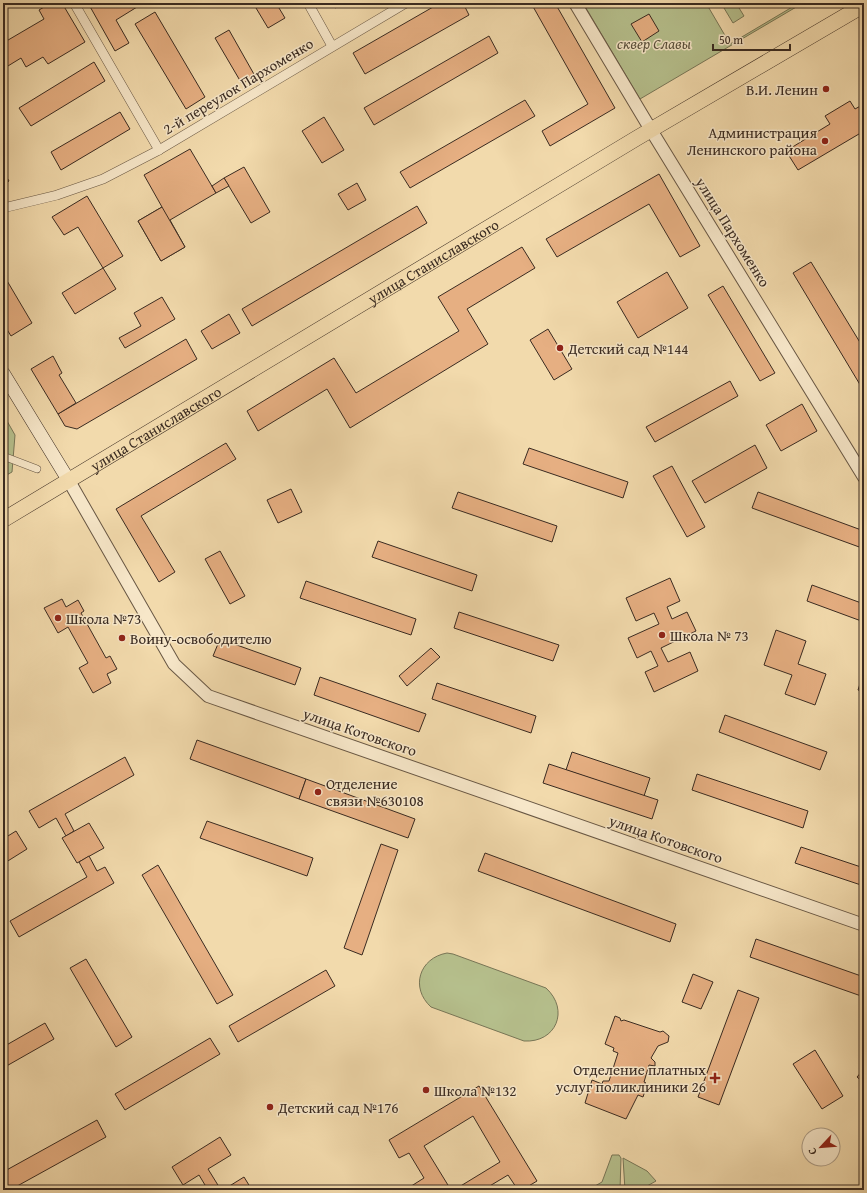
<svg xmlns="http://www.w3.org/2000/svg" width="867" height="1193" font-family="'Gentium Book Plus',serif">
	<style>
		.green { fill: #b6c08d; stroke: #787657 }
		.building { fill: #e6af82; stroke: #3a2b21 }
		.lines { fill: none; stroke-linecap: round; stroke-linejoin: round }
		.pedestrian-casing { stroke: #685744; stroke-width: 8 }
		.minor-casing { stroke: #685744; stroke-width: 10 }
		.tertiary-casing { stroke: #685744; stroke-width: 14 }
		.secondary-casing { stroke: #3a2b21; stroke-width: 14 }
		.primary-casing { stroke: #3a2b21; stroke-width: 16 }
		.pedestrian { stroke: #f7e7c9; stroke-width: 7 }
		.minor { stroke: #f7e7c9; stroke-width: 9 }
		.tertiary { stroke: #f7e7c9; stroke-width: 12 }
		.secondary { stroke: #f7e7c9; stroke-width: 13 }
		.primary { stroke: #f2daac; stroke-width: 15 }
		.poi-dot { fill: #8f2418; stroke: #f7e7c9; stroke-width: 1.5 }
		.labels { text-anchor: middle; dominant-baseline: central; stroke-width: 3; stroke-linejoin: round; paint-order: stroke }
		.park-label { font-size: 15px; font-style: italic; fill: #59503c; stroke: #f7e7c9 }
		.street-label { font-size: 15px; fill: #3a2b21; stroke: #f7e7c9 }
		.poi-label { font-size: 15px; fill: #3a2b21; stroke: #f7e7c9; text-anchor: start }
	</style>
	<rect width="100%" height="100%" fill="#f2daac"/>
	<filter id="stains"><feTurbulence type="fractalNoise" baseFrequency=".005" numOctaves="4"/><feColorMatrix values="0 0 0 0 .2 0 0 0 0 .09 0 0 0 0 .02 0 0 0 .5 -.17"/></filter>
	<radialGradient id="worn" r=".72"><stop offset=".6" stop-color="#630" stop-opacity="0"/><stop offset="1" stop-color="#630" stop-opacity=".3"/></radialGradient>
	<!-- green -->
	<g class="green">
		<path d="M583 3H706L730 44 799 3H803L640 99Z"/>
		<path d="M721 3H736L744 16 733 23Z"/>
		<path d="M3 414 15 435 12 472 3 477Z"/>
		<path d="M447 953 453 954 546 988C570 1010 556 1043 524 1041L431 1007C410 988 419 958 447 953Z"/>
		<path d="M612 1155H619L621 1158 620 1190H588L602 1182Z"/>
		<path d="M623 1158 647 1171 656 1181 640 1190H625Z"/>
	</g>
	<!-- building -->
	<g class="building">
		<path d="M51 3H62L85 42 48 64 43 57 26 67 21 58 3 69V43L44 19 39 10Z"/>
		<path d="M88 3H135L137 7 116 20 129 43 115 51Z"/>
		<path d="M253 3H276L285 18 268 28Z"/>
		<path d="M332 3H343L335 8Z"/>
		<path d="M440 3H463L469 15 365 74 353 53Z"/>
		<path d="M531 3H555L615 108 550 146 542 131 588 104Z"/>
		<path d="M155 12 205 97 186 109 135 24Z"/>
		<path d="M649 14 659 31 642 42 631 24Z"/>
		<path d="M229 30 255 76 242 84 215 38Z"/>
		<path d="M489 36 498 53 374 125 364 108Z"/>
		<path d="M94 62 105 81 31 126 19 108Z"/>
		<path d="M525 100 535 116 410 188 400 172Z"/>
		<path d="M850 101 855 109 864 104V131L798 170 786 151 830 124 825 116Z"/>
		<path d="M120 112 130 129 61 170 51 152Z"/>
		<path d="M324 117 344 150 322 163 302 131Z"/>
		<path d="M190 149 216 193 170 220 185 247 161 261 138 221 162 207 144 175Z"/>
		<path d="M244 167 270 212 251 223 224 178Z"/>
		<path d="M3 171 9 181 3 185Z"/>
		<path d="M659 174 700 246 680 257 649 204 557 257 546 239Z"/>
		<path d="M224 178 229 186 216 193 212 186Z"/>
		<path d="M357 183 366 200 348 210 338 194Z"/>
		<path d="M87 196 123 256 103 268 116 289 75 314 62 293 103 268 78 227 64 235 52 217Z"/>
		<path d="M417 206 427 223 252 326 242 309Z"/>
		<path d="M162 207 185 247 161 261 138 221Z"/>
		<path d="M522 247 535 268 467 309 488 344 350 428 327 389 258 431 247 411 334 358 356 393 459 331 438 297Z"/>
		<path d="M811 262 864 349V387L862 388 793 273Z"/>
		<path d="M667 272 688 308 638 338 617 302Z"/>
		<path d="M3 274 32 323 11 336 3 323Z"/>
		<path d="M723 286 775 373 760 381 708 295Z"/>
		<path d="M162 297 175 319 125 348 119 338 141 326 134 313Z"/>
		<path d="M229 314 240 333 212 349 201 331Z"/>
		<path d="M548 329 572 369 554 380 530 340Z"/>
		<path d="M186 339 197 359 77 429 65 426 58 414Z"/>
		<path d="M53 356 62 373 59 375 76 403 58 414 31 369Z"/>
		<path d="M730 381 738 396 655 442 646 427Z"/>
		<path d="M802 404 817 431 781 451 766 425Z"/>
		<path d="M226 443 236 459 141 516 175 572 159 582 116 509Z"/>
		<path d="M755 445 767 468 705 503 692 481Z"/>
		<path d="M529 448 628 482 623 498 523 464Z"/>
		<path d="M672 466 705 527 687 537 653 476Z"/>
		<path d="M291 489 302 512 278 523 267 500Z"/>
		<path d="M458 492 557 526 552 542 452 508Z"/>
		<path d="M758 492 864 531V542L862 548 752 508Z"/>
		<path d="M378 541 477 575 472 591 372 557Z"/>
		<path d="M220 551 245 596 230 604 205 559Z"/>
		<path d="M670 578 680 601 667 607 672 619 687 612 696 631 661 648 668 662 690 652 698 671 654 692 645 672 658 666 651 651 637 658 628 638 659 624 654 613 636 621 626 598Z"/>
		<path d="M306 581 416 619 411 635 300 598Z"/>
		<path d="M812 585 864 604V622L807 601Z"/>
		<path d="M62 599 66 607 78 600 84 611 81 613 106 658 110 656 117 669 107 674 111 683 93 693 79 668 88 663 68 627 58 633 44 608Z"/>
		<path d="M459 612 559 645 553 661 454 628Z"/>
		<path d="M776 630 806 641 798 664 826 674 815 705 785 694 792 675 764 665Z"/>
		<path d="M220 639 301 668 295 685 213 656Z"/>
		<path d="M431 648 440 657 407 686 399 676Z"/>
		<path d="M863 674H864V692L858 690Z"/>
		<path d="M320 677 426 714 419 732 314 695Z"/>
		<path d="M437 683 536 716 531 733 432 699Z"/>
		<path d="M725 715 827 752 820 770 719 732Z"/>
		<path d="M197 740 306 779 299 799 190 759Z"/>
		<path d="M572 752 650 778 644 796 566 770Z"/>
		<path d="M125 757 134 775 65 814 74 831 66 836 56 818 39 828 29 811Z"/>
		<path d="M549 764 658 800 652 819 543 783Z"/>
		<path d="M697 774 808 811 803 828 692 790Z"/>
		<path d="M306 779 415 819 408 838 299 799Z"/>
		<path d="M207 821 313 858 307 876 200 838Z"/>
		<path d="M89 823 104 848 77 863 62 838Z"/>
		<path d="M16 831 27 849 3 864V839Z"/>
		<path d="M381 844 398 850 362 955 344 948Z"/>
		<path d="M801 847 864 868V886L795 863Z"/>
		<path d="M485 853 676 924 670 942 478 871Z"/>
		<path d="M89 856 97 871 105 867 114 883 19 937 10 921 87 877 79 862Z"/>
		<path d="M158 865 233 995 217 1004 142 875Z"/>
		<path d="M756 939 864 977V997L750 957Z"/>
		<path d="M86 959 132 1037 116 1047 70 968Z"/>
		<path d="M326 970 335 986 238 1042 229 1026Z"/>
		<path d="M693 974 713 982 701 1009 682 1002Z"/>
		<path d="M738 990 759 998 719 1105 698 1097Z"/>
		<path d="M615 1016 620 1018 621 1021 624 1020 660 1032 663 1031 669 1036 668 1042 658 1046 651 1058 655 1062V1066L649 1065 644 1082 646 1083 639 1088 645 1091 643 1097 638 1095 626 1119 585 1103 592 1080 602 1084 603 1081H609L618 1053 613 1051 614 1048 605 1044Z"/>
		<path d="M45 1023 54 1039 3 1068V1047Z"/>
		<path d="M210 1038 220 1054 125 1110 115 1094Z"/>
		<path d="M815 1050 843 1096 822 1109 793 1064Z"/>
		<path d="M864 1069V1083L857 1077Z"/>
		<path d="M479 1086 537 1181 522 1190H518L508 1175 483 1190H454L500 1162 473 1116 424 1146 451 1190H405L424 1178 409 1153 399 1158 389 1140Z"/>
		<path d="M97 1120 106 1137 10 1190H3V1172Z"/>
		<path d="M220 1137 231 1155 208 1169 221 1190H208L199 1175 183 1185 172 1167Z"/>
		<path d="M244 1177 252 1190H223Z"/>
	</g>
	<g class="lines">
		<!-- pedestrian casing -->
		<g class="pedestrian-casing">
			<path id="pedestrian" d="M3 456 37 469"/>
		</g>
		<!-- minor casing -->
		<g class="minor-casing">
			<g id="minor">
				<path d="M74 3 159 150"/>
				<path d="M308 3 332 46"/>
				<path d="M3 208 57 195 103 179 159 150 406 3"/>
			</g>
		</g>
		<!-- tertiary casing -->
		<g class="tertiary-casing">
			<g id="tertiary">
				<path d="M575 3 651 130 864 477"/>
				<path d="M69 481 174 664 208 696 864 925"/>
			</g>
		</g>
		<!-- secondary casing -->
		<g class="secondary-casing">
			<path id="secondary" d="M3 373 69 481"/>
		</g>
		<!-- primary casing -->
		<g class="primary-casing">
			<g id="primary">
				<path id="s1" d="M3 520 637 138 864 5"/>
			</g>
		</g>
		<!-- pedestrian -->
		<use href="#pedestrian" class="pedestrian"/>
		<!-- minor -->
		<use href="#minor" class="minor"/>
		<!-- tertiary -->
		<use href="#tertiary" class="tertiary"/>
		<!-- secondary -->
		<use href="#secondary" class="secondary"/>
		<!-- primary -->
		<use href="#primary" class="primary"/>
	</g>
	<!-- markers -->
	<g class="poi-dot">
		<circle cx="826" cy="89" r="4"/>
		<circle cx="825" cy="141" r="4"/>
		<circle cx="560" cy="348" r="4"/>
		<circle cx="58" cy="618" r="4"/>
		<circle cx="662" cy="635" r="4"/>
		<circle cx="122" cy="638" r="4"/>
		<circle cx="318" cy="792" r="4"/>
		<path d="M713 1072h4v4h4v4h-4v4h-4v-4h-4v-4h4z"/>
		<circle cx="426" cy="1090" r="4"/>
		<circle cx="270" cy="1107" r="4"/>
	</g>
	<g class="labels">
		<!-- park labels -->
		<g class="park-label">
			<text x="654" y="43">сквер Славы</text>
		</g>
		<!-- street labels -->
		<g class="street-label">
			<text transform="translate(238 86) rotate(-31)">2-й переулок Пархоменко</text>
			<text transform="translate(733 232) rotate(58)">улица Пархоменко</text>
			<text stroke="none"><textPath href="#s1" startOffset="502">улица Станиславского</textPath></text>
			<text stroke="none"><textPath href="#s1" startOffset="178">улица Станиславского</textPath></text>
			<text transform="translate(360 732) rotate(19)">улица Котовского</text>
			<text transform="translate(666 839) rotate(19)">улица Котовского</text>
		</g>
		<!-- poi labels -->
		<g class="poi-label">
			<text x="818" y="89" text-anchor="end">В.И. Ленин</text>
			<text x="817" y="132" text-anchor="end">Администрация<tspan x="817" dy="17">Ленинского района</tspan></text>
			<text x="568" y="348">Детский сад №144</text>
			<text x="66" y="618">Школа №73</text>
			<text x="670" y="635">Школа № 73</text>
			<text x="130" y="638">Воину-освободителю</text>
			<text x="326" y="783">Отделение<tspan x="326" dy="17">связи №630108</tspan></text>
			<text x="706" y="1069" text-anchor="end">Отделение платных<tspan x="706" dy="17">услуг поликлиники 26</tspan></text>
			<text x="434" y="1090">Школа №132</text>
			<text x="278" y="1107">Детский сад №176</text>
		</g>
	</g>
	<!-- margin -->
	<rect width="867" height="1193" fill="none" stroke="#f2daac" stroke-width="16"/>
	<rect x="4" y="4" width="859" height="1185" fill="none" stroke="#3a2b21" stroke-width="2"/>
	<rect x="8" y="8" width="851" height="1177" fill="none" stroke="#3a2b21"/>
	<!-- north arrow -->
	<g transform="translate(821 1147) rotate(244)"><circle r="19" fill="#f7e7c9" stroke="#ab9c86"/>
	<path d="M0-3L7 15L0 10L-7 15Z" fill="#8f2418"/>
	<text y="-6" font-size="11" font-weight="bold" text-anchor="middle" fill="#3a2b21">С</text>
	</g>
	<!-- scale -->
	<path d="M713 44v6h77v-6" fill="none" stroke="#3a2b21" stroke-width="2"/>
	<text x="719" y="44" font-size="12" fill="#3a2b21" stroke="#f7e7c9" stroke-width="3" paint-order="stroke">50 m</text>
	<rect width="100%" height="100%" filter="url(#stains)"/>
	<rect width="100%" height="100%" fill="url(#worn)"/>
</svg>
